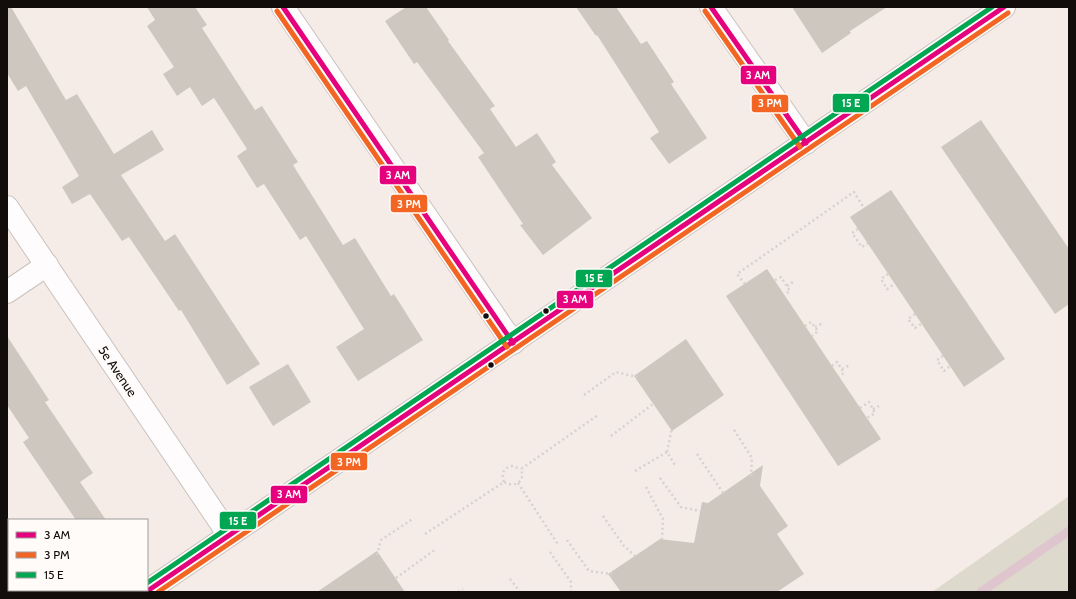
<svg xmlns="http://www.w3.org/2000/svg" width="1076" height="599" font-family="Cabin,sans-serif">
	<style>
		.green { fill: #dddacd }
		.lines { fill: none; stroke-linecap: round; stroke-linejoin: round }
		.stream { stroke: #dfc6ce; stroke-width: 9 }
		.building { fill: #cec7c0 }
		.minor-casing { stroke: #c9c2bf; stroke-width: 24 }
		.tertiary-casing { stroke: #c9c2bf; stroke-width: 24 }
		.path { stroke: #d5d2d0; stroke-width: 2.5; stroke-dasharray: 2 3; stroke-linecap: butt }
		.minor { stroke: #fefcfc; stroke-width: 22 }
		.tertiary { stroke: #fefcfc; stroke-width: 22 }
		.bus-1-casing { stroke: #fefbf9; stroke-width: 8 }
		.bus-2-casing { stroke: #fefbf9; stroke-width: 8 }
		.bus-3-casing { stroke: #fefbf9; stroke-width: 8 }
		.bus-1 { stroke: #e5007d; stroke-width: 5 }
		.bus-2 { stroke: #f26522; stroke-width: 5 }
		.bus-3 { stroke: #00a651; stroke-width: 5 }
		.bus-dot { fill: #120d0a; stroke: #fefbf9; stroke-width: 1.5 }
		.labels { text-anchor: middle; dominant-baseline: central; stroke-width: 4; stroke-linejoin: round; paint-order: stroke }
		.street-label { font-size: 13px; fill: #120d0a; stroke: #fefbf9 }
		.line-badge { stroke: #fefbf9; stroke-width: 1.5 }
		.badge-label { font-size: 11px; text-anchor: middle; font-weight: bold; fill: #fff }
	</style>
	<rect width="100%" height="100%" fill="#f5ece8"/>
	<!-- green -->
	<path class="green" d="M1069 496V592H932Z"/>
	<g class="lines">
		<!-- stream -->
		<path class="stream" d="M981 592 1069 531"/>
	</g>
	<!-- building -->
	<g class="building">
		<path d="M7 7H11L66 100 77 94 114 154 152 130 164 150 121 175 165 241 175 234 260 364 227 385 181 310 179 311 129 237 122 241 90 194 72 204 62 187 79 176 26 86 18 91 7 73Z"/>
		<path d="M147 7H195L207 25 202 28 255 110 262 106 298 162 293 165 343 245 355 238 391 296 394 294 423 340 358 381 336 347 364 329 306 236 300 240 264 184 257 188 237 156 247 149 214 98 202 106 190 87 177 96 163 74 174 67 147 26 155 20Z"/>
		<path d="M406 7H426L449 40 448 41 495 106 490 109 516 147 537 133 556 162 552 165 592 218 543 255 520 225 523 224 478 157 484 153 417 62 414 64 385 21Z"/>
		<path d="M576 7H616L641 44 647 41 674 82 671 84 707 138 669 164 650 138 659 132 597 35 596 36Z"/>
		<path d="M792 7H887L850 31 851 33 822 53Z"/>
		<path d="M981 120 1069 249V304L1055 314 941 147Z"/>
		<path d="M891 190 1005 359 964 387 850 217Z"/>
		<path d="M767 269 881 439 838 466 726 296Z"/>
		<path d="M7 336 49 400 45 402 93 473 80 482 106 520H76L23 442 29 438 7 405Z"/>
		<path d="M686 339 724 395 672 431 634 376Z"/>
		<path d="M288 364 311 402 273 426 249 387Z"/>
		<path d="M763 465 760 486 788 526 777 534 804 574 777 592H621L608 574 660 539 694 543 702 502 708 503Z"/>
		<path d="M377 551 405 592H317Z"/>
	</g>
	<g class="lines">
		<!-- minor casing -->
		<g class="minor-casing">
			<g id="minor">
				<path d="M283 7 513 343"/>
				<path d="M711 7 806 143"/>
				<path d="M7 207 229 535"/>
				<path d="M7 292 47 265"/>
			</g>
		</g>
		<!-- tertiary casing -->
		<g class="tertiary-casing">
			<path id="tertiary" d="M146 592 1004 7"/>
		</g>
		<!-- path -->
		<g class="path">
			<path d="M858 229 852 233 862 247 868 243"/>
			<path d="M888 274 881 279 887 289 895 284"/>
			<path d="M775 280 781 277 790 291 785 294"/>
			<path d="M745 284 737 274 854 192 864 208"/>
			<path d="M787 286 793 282"/>
			<path d="M915 314 908 319 915 328 921 324"/>
			<path d="M805 326 811 322 818 331 812 336"/>
			<path d="M815 327 823 323"/>
			<path d="M943 356 937 360 944 371 950 366"/>
			<path d="M832 366 837 362 844 373 839 376"/>
			<path d="M842 369 850 365"/>
			<path d="M584 395 616 372 637 377"/>
			<path d="M860 408 869 402 875 413 867 418"/>
			<path d="M873 409 879 406"/>
			<path d="M734 430 752 458 751 476"/>
			<path d="M611 436 653 404"/>
			<path d="M667 452 672 428"/>
			<path d="M697 454 723 493"/>
			<path d="M635 471 667 452 676 467"/>
			<path d="M660 478 681 507 700 511"/>
			<path d="M504 482C501 474 503 468 512 466L521 469"/>
			<path d="M518 483 559 546"/>
			<path d="M646 487 663 519 662 539"/>
			<path d="M603 516 624 546 635 556"/>
			<path d="M425 534 504 482C514 488 526 482 521 469L598 415"/>
			<path d="M567 540 589 571 612 574"/>
			<path d="M550 552 571 582V592"/>
			<path d="M377 555 381 540 414 518"/>
			<path d="M396 578 436 549"/>
			<path d="M510 579 520 592"/>
			<path d="M458 592 463 589"/>
		</g>
		<!-- minor -->
		<use href="#minor" class="minor"/>
		<!-- tertiary -->
		<use href="#tertiary" class="tertiary"/>
		<!-- bus-1 casing -->
		<g class="bus-1-casing">
			<g id="bus-1">
				<path d="M283 7 513 343"/>
				<path d="M711 7 806 143"/>
				<path d="M146 592 1004 7"/>
			</g>
		</g>
		<!-- bus-2 casing -->
		<g class="bus-2-casing">
			<g id="bus-2">
				<path d="M277 11 507 347"/>
				<path d="M705 11 800 147"/>
				<path d="M158 592 1008 13"/>
			</g>
		</g>
		<!-- bus-3 casing -->
		<g class="bus-3-casing">
			<path id="bus-3" d="M147 583 992 7"/>
		</g>
		<!-- bus-1 -->
		<use href="#bus-1" class="bus-1"/>
		<!-- bus-2 -->
		<use href="#bus-2" class="bus-2"/>
		<!-- bus-3 -->
		<use href="#bus-3" class="bus-3"/>
	</g>
	<!-- markers -->
	<g class="bus-dot">
		<circle cx="546" cy="311" r="3.5"/>
		<circle cx="486" cy="316" r="3.5"/>
		<circle cx="491" cy="365" r="3.5"/>
	</g>
	<g class="labels">
		<!-- street labels -->
		<g class="street-label">
			<text transform="translate(118 371) rotate(56)">5e Avenue</text>
		</g>
	</g>
	<g class="line-badge">
		<rect x="740" y="65" width="37" height="20" rx="4" fill="#e5007d"/>
		<rect x="832" y="93" width="38" height="20" rx="4" fill="#00a651"/>
		<rect x="751" y="94" width="38" height="19" rx="4" fill="#f26522"/>
		<rect x="379" y="165" width="38" height="20" rx="4" fill="#e5007d"/>
		<rect x="390" y="194" width="38" height="19" rx="4" fill="#f26522"/>
		<rect x="575" y="269" width="38" height="19" rx="4" fill="#00a651"/>
		<rect x="556" y="290" width="38" height="19" rx="4" fill="#e5007d"/>
		<rect x="330" y="452" width="38" height="19" rx="4" fill="#f26522"/>
		<rect x="270" y="485" width="38" height="19" rx="4" fill="#e5007d"/>
		<rect x="219" y="511" width="38" height="19" rx="4" fill="#00a651"/>
	</g>
	<g class="badge-label">
		<text x="758" y="79">3 AM</text>
		<text x="851" y="107">15 E</text>
		<text x="770" y="107">3 PM</text>
		<text x="398" y="179">3 AM</text>
		<text x="409" y="208">3 PM</text>
		<text x="594" y="282">15 E</text>
		<text x="575" y="303">3 AM</text>
		<text x="349" y="466">3 PM</text>
		<text x="289" y="498">3 AM</text>
		<text x="238" y="525">15 E</text>
	</g>
	<!-- border -->
	<rect width="1076" height="599" fill="none" stroke="#120d0a" stroke-width="16"/>
	<!-- legend -->
	<rect x="8" y="519" width="140" height="72" fill="#fefbf9" stroke="#a09c99"/>
	<rect x="16" y="532" width="20" height="6" fill="#e5007d" stroke="#a09c99"/>
	<text x="44" y="539" font-size="12" fill="#120d0a">3 AM</text>
	<rect x="16" y="552" width="20" height="6" fill="#f26522" stroke="#a09c99"/>
	<text x="44" y="559" font-size="12" fill="#120d0a">3 PM</text>
	<rect x="16" y="572" width="20" height="6" fill="#00a651" stroke="#a09c99"/>
	<text x="44" y="579" font-size="12" fill="#120d0a">15 E</text>
</svg>
